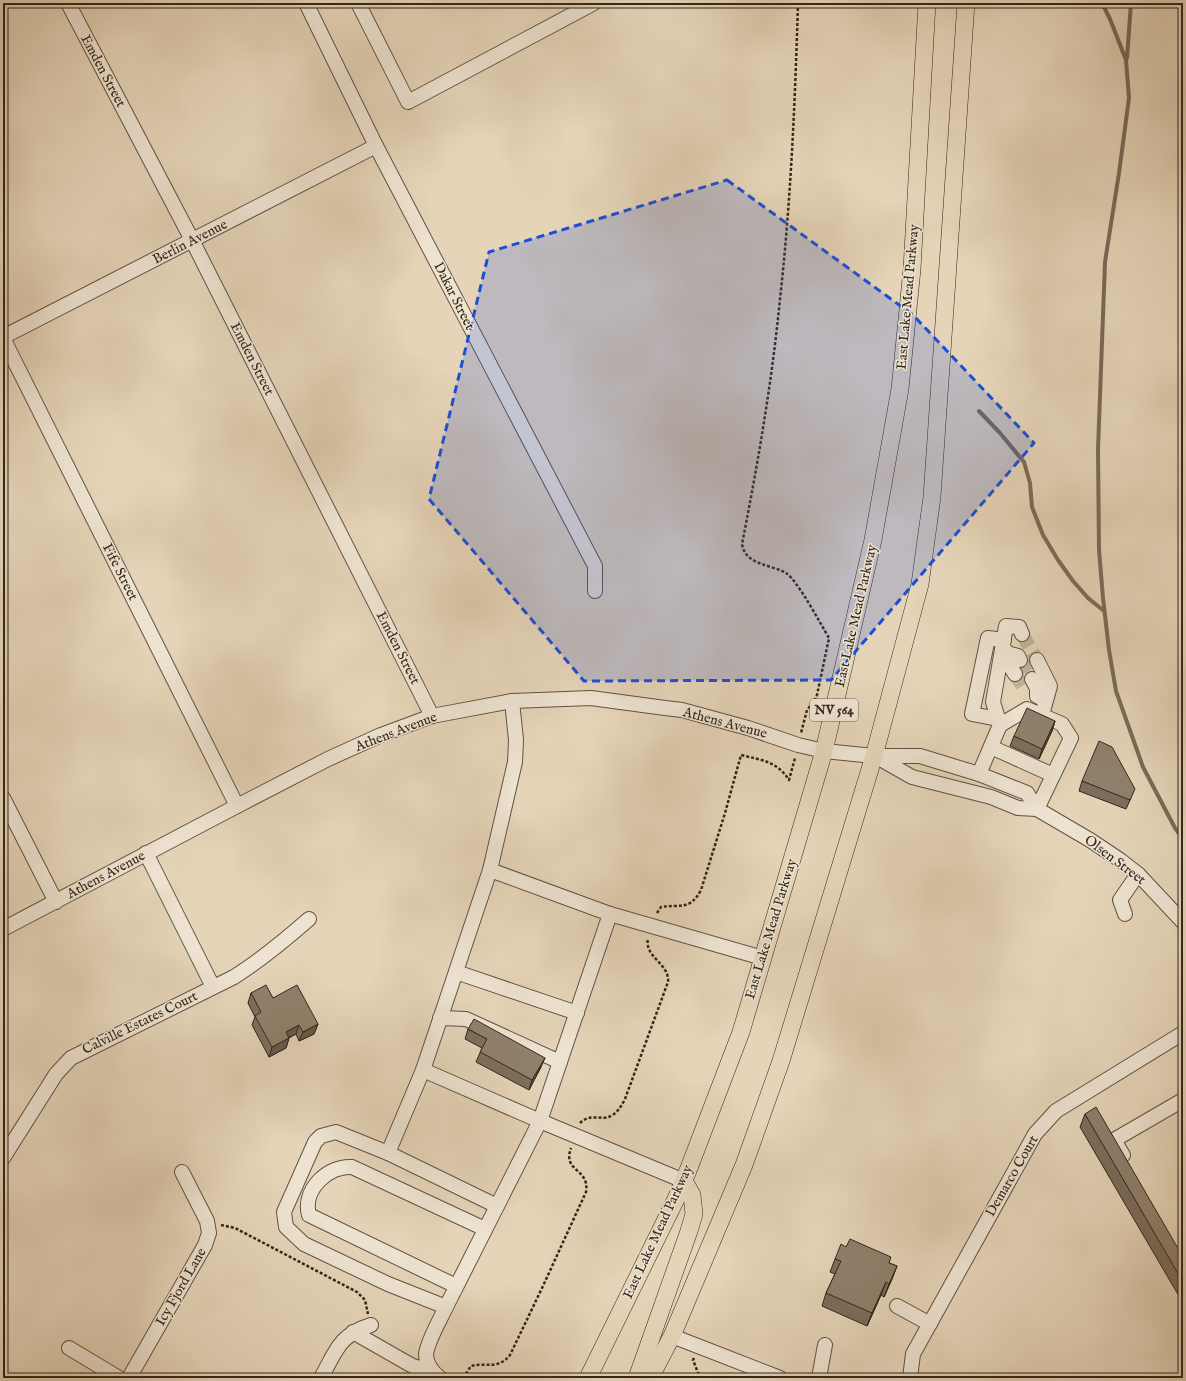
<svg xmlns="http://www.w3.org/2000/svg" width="1186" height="1381" font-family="'IM FELL English',serif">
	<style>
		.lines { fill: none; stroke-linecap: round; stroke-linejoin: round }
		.stream { stroke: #796b58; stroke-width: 4 }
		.minor-tunnel { stroke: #c1b198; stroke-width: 14; stroke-dasharray: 14 7; stroke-linecap: butt }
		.minor-casing { stroke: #605242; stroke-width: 16 }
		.major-casing { stroke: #33261a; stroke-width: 18 }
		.path { stroke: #33261a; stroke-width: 2.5; stroke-dasharray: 3 2; stroke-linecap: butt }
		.minor { stroke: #eee3d1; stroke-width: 14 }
		.major { stroke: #e5d4b8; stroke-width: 17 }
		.wall { fill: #7c6e5d; stroke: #33261a }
		.shaded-wall { fill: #655a4c; stroke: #33261a }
		.building { fill: #90806c; stroke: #33261a }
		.marked { fill: #1d4ed8; fill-opacity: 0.2; stroke: #1d4ed8; stroke-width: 3; stroke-dasharray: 8 5; stroke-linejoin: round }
		.labels { text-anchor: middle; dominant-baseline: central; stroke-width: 3; stroke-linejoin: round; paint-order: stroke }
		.shield { fill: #eee3d1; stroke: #6b5f51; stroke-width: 1 }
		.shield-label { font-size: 13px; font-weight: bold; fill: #33261a }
		.street-label { font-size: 14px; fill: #33261a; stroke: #eee3d1 }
	</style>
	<rect width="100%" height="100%" fill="#e5d4b8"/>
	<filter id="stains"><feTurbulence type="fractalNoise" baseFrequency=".005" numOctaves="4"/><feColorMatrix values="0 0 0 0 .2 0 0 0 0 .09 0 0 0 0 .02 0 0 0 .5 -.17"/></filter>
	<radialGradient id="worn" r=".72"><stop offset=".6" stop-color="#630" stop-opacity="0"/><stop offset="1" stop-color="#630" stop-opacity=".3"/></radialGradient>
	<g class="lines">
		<!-- stream -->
		<g class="stream">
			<path d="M1102 3 1110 19 1126 60 1129 98 1119 173 1105 262 1098 449 1099 550 1103 598 1109 650 1116 691 1143 767 1175 828 1183 839"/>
			<path d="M1127 58 1131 3"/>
			<path d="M979 411 1000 433 1024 462 1030 483 1032 507 1043 535 1058 560 1073 581 1088 598 1104 611"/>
		</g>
		<!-- minor-tunnel -->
		<g class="minor-tunnel">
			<path d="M1022 634 1037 660"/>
			<path d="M1020 660 1032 679"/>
			<path d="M1015 674 1026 691"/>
		</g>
		<!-- minor casing -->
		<g class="minor-casing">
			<g id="minor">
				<path d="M68 3 192 240 432 716"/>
				<path d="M306 3 376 146 595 566V591"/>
				<path d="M358 3 408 102 594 3"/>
				<path d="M3 337 376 146"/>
				<path d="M3 338 237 806"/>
				<path d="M1003 647 1007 653V661L1015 674"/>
				<path d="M1007 653 1018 656 1020 660"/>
				<path d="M1037 660 1050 686 1042 715 1039 724"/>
				<path d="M1032 679 1037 688V696L1045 700"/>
				<path d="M998 719 972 714 988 638 1004 640"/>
				<path d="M1000 725 993 702 1006 626 1019 627 1022 634"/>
				<path d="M991 747 1053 775"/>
				<path d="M875 756 912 777 991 797 1018 808 1037 809 1090 840 1120 860 1138 874 1183 922"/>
				<path d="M979 774 1000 725 1027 709 1062 724 1071 738 1037 809"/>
				<path d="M3 798 56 902"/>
				<path d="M146 853 213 987"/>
				<path d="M490 870 610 914 763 958"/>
				<path d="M1125 914 1120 900 1138 874"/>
				<path d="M3 929 237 806 328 759 381 735 432 716 512 701 591 698 665 708 682 710 748 728 798 745 824 751 874 756H920L979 774 1027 793 1037 809"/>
				<path d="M456 972 577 1013"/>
				<path d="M440 1018 466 1019 560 1062"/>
				<path d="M423 1070 540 1121 610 914"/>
				<path d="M388 1153 497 1206"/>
				<path d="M1123 1155 1114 1140 1183 1100"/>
				<path d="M3 1158 56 1074 71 1058 234 977C261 960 285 940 309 919"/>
				<path d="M456 1286 309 1215C302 1190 328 1165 352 1167L485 1229"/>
				<path d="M897 1306 930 1324"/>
				<path d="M446 1307 540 1121 684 1181"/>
				<path d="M353 1332 409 1364 415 1367 430 1369"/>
				<path d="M672 1336 780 1378"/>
				<path d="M69 1348 119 1378"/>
				<path d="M129 1378 205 1245 209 1233 207 1221 182 1172"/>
				<path d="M321 1378C336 1351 339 1335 371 1325"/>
				<path d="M440 1378C433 1373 426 1364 426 1354 428 1340 440 1320 446 1307L388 1284 304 1244 286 1227 284 1212 315 1142 321 1136 336 1132 388 1153 423 1070 490 870 515 762 516 740 512 701"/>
				<path d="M819 1378 825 1345"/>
				<path d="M910 1378 913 1354 1035 1134 1056 1111 1183 1033"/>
			</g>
		</g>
		<!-- major casing -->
		<g class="major-casing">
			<g id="major">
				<path d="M588 1378 676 1199 689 1168 741 1032 824 751 873 540 900 389 912 269 927 3"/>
				<path d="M637 1378 689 1231 694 1214 692 1195 684 1181"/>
				<path d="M650 1378 672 1336 744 1165 781 1061 874 756 920 584 932 497 966 3"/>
			</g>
		</g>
		<!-- path -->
		<g class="path">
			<path d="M798 3C795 102 791 200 780 299 772 381 758 463 742 544 745 565 770 564 786 573 798 581 820 623 829 638L817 695 815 700 807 710 801 733"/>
			<path d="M657 913 661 907C680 904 690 911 701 890L725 813 741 755C761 760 777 761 789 780L795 758"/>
			<path d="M580 1123C595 1108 609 1132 625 1099L668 982C670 964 644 957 648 939"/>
			<path d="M221 1225 235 1228 357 1292 365 1300 368 1314"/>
			<path d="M694 1358 693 1360 700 1378"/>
			<path d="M463 1378 471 1366C487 1362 498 1370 510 1355L543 1286 586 1192C590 1168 562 1172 571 1148"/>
		</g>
		<!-- minor -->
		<use href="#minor" class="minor"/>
		<!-- major -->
		<use href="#major" class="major"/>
	</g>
	<!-- wall -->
	<g class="wall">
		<path d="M1055 721 1052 731 1039 759 1010 746 1014 736Z"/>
		<path d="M1082 781 1131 798 1126 809 1079 791Z"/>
		<path d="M251 993 273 998 318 1024 314 1034 299 1041 296 1034 289 1038 286 1048 269 1057 252 1025 255 1017 248 1003Z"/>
		<path d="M468 1029 541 1067 529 1090 476 1062 482 1048 465 1039Z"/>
		<path d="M1085 1114 1183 1257V1303L1080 1127Z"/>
		<path d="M835 1259 889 1263 897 1266 892 1279 884 1297 881 1295 867 1326 822 1306 826 1293 835 1274 830 1272Z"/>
	</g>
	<!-- shaded-wall -->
	<g class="shaded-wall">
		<path d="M1055 721 1052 731 1039 759 1042 749Z"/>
		<path d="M318 1024 314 1034 299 1041 303 1032Z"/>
		<path d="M299 1025 296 1034 282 1041 286 1032Z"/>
		<path d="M289 1038 286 1048 269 1057 272 1047Z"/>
		<path d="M545 1058 541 1067 529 1090 532 1080Z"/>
		<path d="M897 1266 892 1279 884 1297 889 1284Z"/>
		<path d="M886 1282 881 1295 867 1326 872 1313Z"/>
	</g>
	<!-- building -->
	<g class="building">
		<path d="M1027 708 1055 721 1042 749 1014 736Z"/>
		<path d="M1099 741 1112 747 1135 789 1130 800 1082 781Z"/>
		<path d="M266 985 273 998 297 985 318 1024 303 1032 299 1025 286 1032 289 1038 272 1047 255 1016 261 1012 251 993Z"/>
		<path d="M474 1019 545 1058 532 1080 480 1052 487 1039 468 1029Z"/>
		<path d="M1096 1107 1183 1257V1282L1085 1114Z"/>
		<path d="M850 1239 891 1257 889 1263 897 1266 889 1284 886 1282 872 1313 826 1293 841 1261 835 1259 841 1244 846 1247Z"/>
	</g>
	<!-- marked area -->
	<path class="marked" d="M727 180 913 315 1034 443 831 680 584 681 429 499 489 252Z"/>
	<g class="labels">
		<!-- shield labels -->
		<rect class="shield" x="810" y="699" width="48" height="22" rx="3"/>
		<g class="shield-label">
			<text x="834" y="710">NV 564</text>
		</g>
		<!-- street labels -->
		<g class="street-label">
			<text transform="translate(103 71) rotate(62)">Emden Street</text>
			<text transform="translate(190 242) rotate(-27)">Berlin Avenue</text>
			<text transform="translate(454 296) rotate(63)">Dakar Street</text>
			<text transform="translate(908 297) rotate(-85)">East Lake Mead Parkway</text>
			<text transform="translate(252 359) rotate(63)">Emden Street</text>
			<text transform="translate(120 572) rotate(63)">Fife Street</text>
			<text transform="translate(856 616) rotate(-77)">East Lake Mead Parkway</text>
			<text transform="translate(398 648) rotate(63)">Emden Street</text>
			<text transform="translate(725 723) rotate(15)">Athens Avenue</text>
			<text transform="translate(396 732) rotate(-21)">Athens Avenue</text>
			<text transform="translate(1115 860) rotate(37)">Olsen Street</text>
			<text transform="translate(106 875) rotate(-28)">Athens Avenue</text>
			<text transform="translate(771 929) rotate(-73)">East Lake Mead Parkway</text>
			<text transform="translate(140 1023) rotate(-26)">Calville Estates Court</text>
			<text transform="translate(1012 1176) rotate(-60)">Demarco Court</text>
			<text transform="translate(658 1232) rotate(-65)">East Lake Mead Parkway</text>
			<text transform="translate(181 1287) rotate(-60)">Icy Fjord Lane</text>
		</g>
	</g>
	<!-- margin -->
	<rect width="1186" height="1381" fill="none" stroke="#e5d4b8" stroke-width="16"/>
	<rect x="4" y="4" width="1178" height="1373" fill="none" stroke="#33261a" stroke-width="2"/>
	<rect x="8" y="8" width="1170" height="1365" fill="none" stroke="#33261a"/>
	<rect width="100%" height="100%" filter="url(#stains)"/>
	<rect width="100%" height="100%" fill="url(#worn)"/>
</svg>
